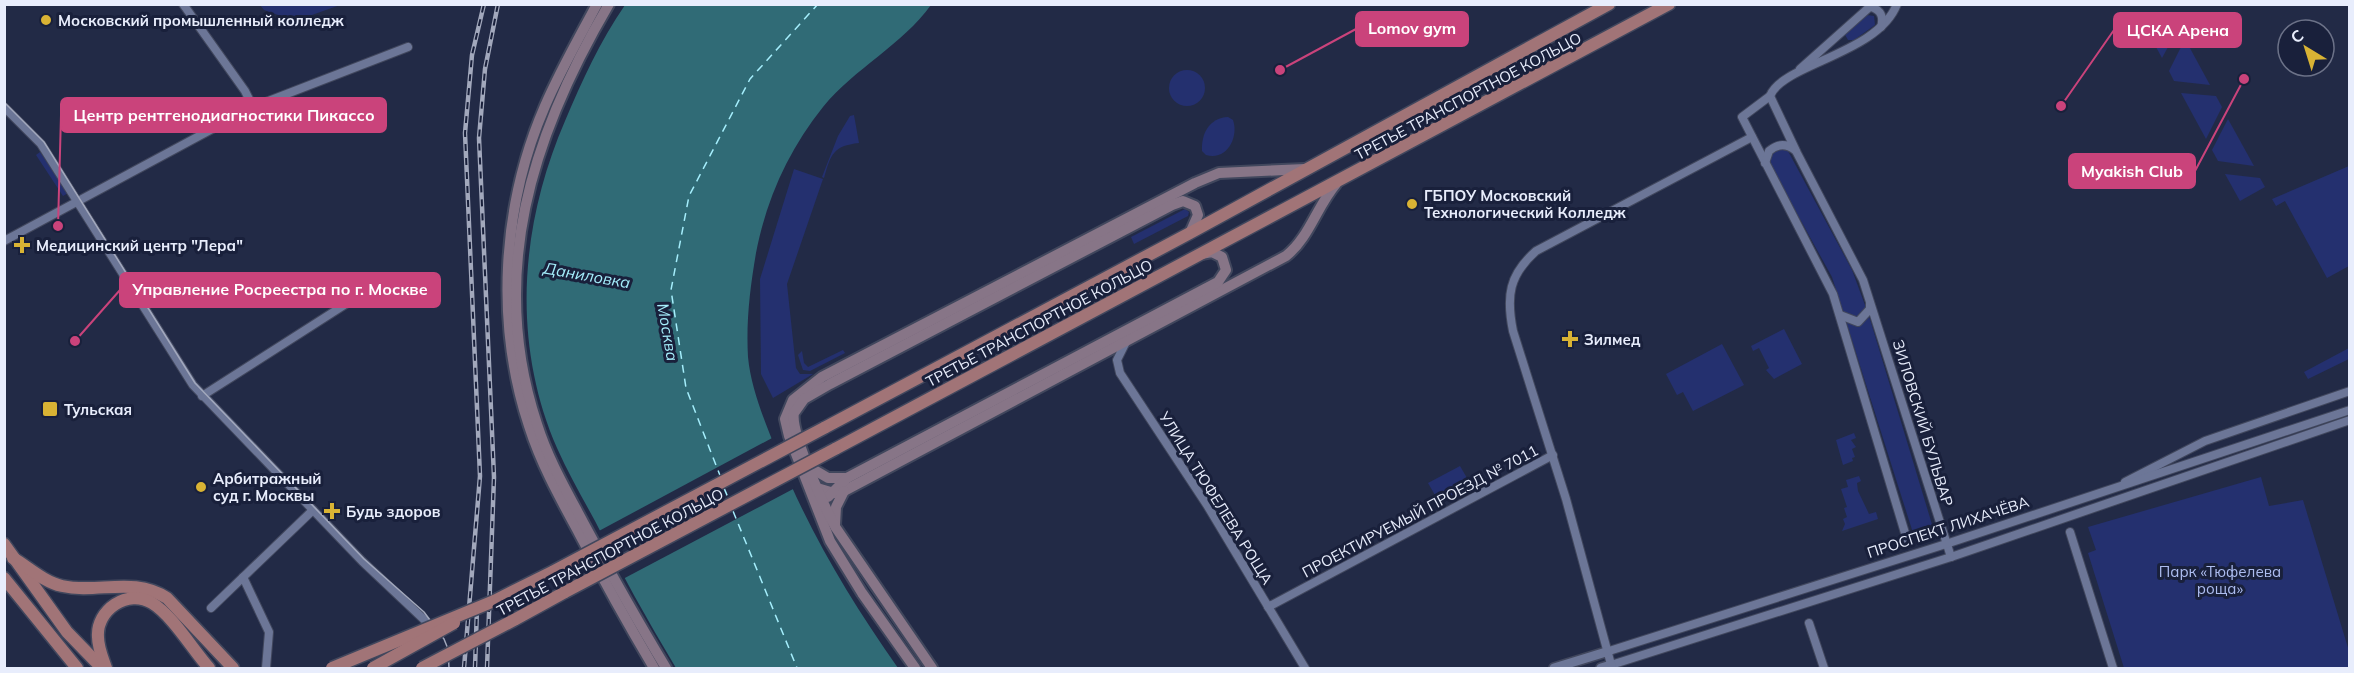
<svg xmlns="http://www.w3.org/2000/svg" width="2354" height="673" font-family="Mulish,sans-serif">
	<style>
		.green { fill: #24306f }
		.water { fill: #306b76 }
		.pier { fill: #222a46 }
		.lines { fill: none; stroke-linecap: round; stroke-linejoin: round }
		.ferry { stroke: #a5eefc; stroke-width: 1.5; stroke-dasharray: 8 6; stroke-linecap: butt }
		.minor-casing { stroke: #41475d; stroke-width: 10 }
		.tertiary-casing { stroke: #41475d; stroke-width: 12 }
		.secondary-casing { stroke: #41475d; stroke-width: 14 }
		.primary-casing { stroke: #41475d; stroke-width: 15 }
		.minor { stroke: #6c7697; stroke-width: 8 }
		.tertiary { stroke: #6c7697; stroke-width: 9 }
		.secondary { stroke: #877587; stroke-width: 10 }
		.primary { stroke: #a17477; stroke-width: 12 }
		.tram { stroke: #a2a8bc; stroke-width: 1.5 }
		.rail-casing { stroke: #a2a8bc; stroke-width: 4.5 }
		.rail { stroke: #19203b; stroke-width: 2; stroke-dasharray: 7; stroke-linecap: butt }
		.primary-bridge-casing { stroke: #41475d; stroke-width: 15; stroke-linecap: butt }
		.primary-bridge { stroke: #a17477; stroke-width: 12 }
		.poi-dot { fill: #d9b334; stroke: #19203b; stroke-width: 2 }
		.labels { text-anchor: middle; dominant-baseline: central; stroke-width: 6; stroke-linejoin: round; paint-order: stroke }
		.poi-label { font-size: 15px; font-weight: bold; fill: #e8edfc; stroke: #19203b; text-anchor: start }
		.street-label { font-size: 15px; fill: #e8edfc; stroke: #19203b }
		.park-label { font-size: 15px; fill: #adbdf0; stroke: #19203b }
		.water-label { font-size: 16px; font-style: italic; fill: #a5eefc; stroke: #19203b }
		.leader { fill: none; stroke: #ca437b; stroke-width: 2 }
		.callout-dot { fill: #ca437b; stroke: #19203b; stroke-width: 2 }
		.callout { fill: #ca437b; stroke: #ca437b; stroke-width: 2 }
		.callout-label { font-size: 16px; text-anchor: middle; font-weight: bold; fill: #fff }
	</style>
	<rect width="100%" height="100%" fill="#222a46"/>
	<!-- green -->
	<g class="green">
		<path d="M260 5H340L295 21 264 10Z"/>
		<path d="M2138 14 2173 17 2179 27 2162 58Z"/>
		<path d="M1867 15 1874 16 1875 25 1854 40H1848L1844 33 1846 30Z"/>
		<path d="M2185 39 2210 85 2174 81 2169 71Z"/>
		<circle cx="1187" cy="88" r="18"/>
		<path d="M2181 93 2216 96 2222 107 2206 139Z"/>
		<path d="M854 115 859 143C833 146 831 154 824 178L822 177 838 136 850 116Z"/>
		<path d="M1228 117 1233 120C1239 137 1227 161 1206 155L1202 151C1201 134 1209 118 1228 117Z"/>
		<path d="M2228 119 2254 166 2218 161 2212 150Z"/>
		<path d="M1780 148 1788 151 1852 270 1869 316 1934 531 1914 536 1832 277 1768 161 1770 154Z"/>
		<path d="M40 152 68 193 63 196 36 155Z"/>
		<path d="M2349 166V266L2327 278 2285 201 2276 206 2272 199Z"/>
		<path d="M794 169 823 179 787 284 796 368 800 374H813L773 398 761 374 760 279Z"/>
		<path d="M2225 174 2260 178 2265 187 2240 201Z"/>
		<path d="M1185 209 1189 212 1188 216 1134 244 1131 237Z"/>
		<path d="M1784 329 1802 364 1774 379 1766 370 1769 368 1759 348 1753 351 1751 346Z"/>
		<path d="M1722 344 1744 385 1693 411 1683 392 1677 395 1666 374Z"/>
		<path d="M2349 348V359L2308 379 2304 372Z"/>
		<path d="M843 350 845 353 810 371 803 370 798 355 802 351 804 363 808 367Z"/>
		<path d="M1854 433 1856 438 1851 440 1856 447 1852 449 1855 457 1852 458 1853 461 1843 465 1836 440Z"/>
		<path d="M1460 466 1471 485 1439 502 1428 483Z"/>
		<path d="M1859 476 1861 481 1857 483 1858 491 1869 514 1876 512 1878 519 1842 531 1845 524 1843 519 1847 517 1844 508 1847 507 1841 489 1848 487 1846 480Z"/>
		<path d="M2261 477 2269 506 2303 500 2349 651V668H2124L2088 553 2096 550 2088 527Z"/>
	</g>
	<!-- water -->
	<path class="water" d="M625 5H931C902 45 855 68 823 107 789 149 766 200 756 253 750 288 746 322 748 357 751 389 765 422 777 452 809 532 849 598 898 668H676C647 620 620 571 595 521 582 497 568 473 557 448 511 342 520 225 565 121 582 81 600 41 625 5Z"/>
	<!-- pier -->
	<path class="pier" d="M774 437 795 488 621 580 597 532Z"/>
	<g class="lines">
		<!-- ferry -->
		<g class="ferry">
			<path d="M721 478 686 388 671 290 689 196 750 79 818 4"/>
			<path d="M724 488 729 500"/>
			<path d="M733 511 797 668"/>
		</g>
		<!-- minor casing -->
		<g class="minor-casing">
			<g id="minor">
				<path d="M183 4 245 91 253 107"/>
				<path d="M1897 4C1878 54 1782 64 1770 96L1797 153 1863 280 1951 557"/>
				<path d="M1871 7C1881 10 1884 17 1881 27"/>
				<path d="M1800 69 1873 4"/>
				<path d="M1770 96 1742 117 1833 294 1908 543"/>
				<path d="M4 107 41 144 193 385 362 561 432 627"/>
				<path d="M1765 163 1769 151C1777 144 1786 143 1795 150"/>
				<path d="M4 241 253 107 408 47"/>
				<path d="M1840 315 1858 322 1870 309V304"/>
				<path d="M1126 342 1117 360 1120 373 1207 505 1305 668"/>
				<path d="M202 396 349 302"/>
				<path d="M2125 482 2205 441 2350 391"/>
				<path d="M2070 532 2113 668"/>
				<path d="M243 577 269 632 266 668"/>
				<path d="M1268 607 1553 455"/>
				<path d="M211 608 313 510"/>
				<path d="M1809 623 1824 668"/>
				<path d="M1606 652 1946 544 2350 410"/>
				<path d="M1611 665 1951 557 2350 420"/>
				<path d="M1612 668 1566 499 1513 331C1506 296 1509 275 1536 251L1752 137"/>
			</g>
		</g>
		<!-- tertiary casing -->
		<g class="tertiary-casing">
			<g id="tertiary">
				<path d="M1554 668 1606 652"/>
				<path d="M1601 668 1611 665"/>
			</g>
		</g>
		<!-- secondary casing -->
		<g class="secondary-casing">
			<g id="secondary">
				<path d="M597 4C579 38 560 71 545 106 502 205 495 323 529 426 541 464 560 498 579 533 603 579 628 624 654 668"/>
				<path d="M609 4C532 135 487 274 537 424 548 459 566 490 583 522 610 572 637 620 666 668"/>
				<path d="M811 468 828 478H847"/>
				<path d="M814 487 834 493 844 491 1286 256C1309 238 1317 206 1336 184"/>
				<path d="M828 497 847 478 1218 282 1226 270 1222 257 1212 252 1201 254"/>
				<path d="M835 525 836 507 844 491"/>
				<path d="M915 668 862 593 830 541 789 436 785 419 793 400 822 377 1195 183 1219 173 1305 169"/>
				<path d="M932 668 836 528C825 508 790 432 794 413L804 399 830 384 1172 205 1183 201 1195 206 1198 215 1190 233"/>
			</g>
		</g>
		<!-- primary casing -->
		<g class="primary-casing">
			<g id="primary">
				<path d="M824 428 1190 233 1609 4"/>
				<path d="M835 449 1669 4"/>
				<path d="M4 544 67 632 102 668"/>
				<path d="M13 558C28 567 44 582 62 586 98 594 133 576 167 598L233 668"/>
				<path d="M4 578 77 668"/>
				<path d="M494 601 554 571"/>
				<path d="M514 620 565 592"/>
				<path d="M106 668C103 659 98 648 98 637 96 610 128 588 152 603 172 615 193 650 209 668"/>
			</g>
		</g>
		<!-- minor -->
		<use href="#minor" class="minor"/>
		<!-- tertiary -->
		<use href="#tertiary" class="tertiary"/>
		<!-- secondary -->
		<use href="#secondary" class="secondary"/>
		<!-- primary -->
		<use href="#primary" class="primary"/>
		<!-- tram -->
		<path class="tram" d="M4 102 44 142 195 383 364 559 424 612 444 639 448 649 449 668"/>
		<!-- rail casing -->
		<g class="rail-casing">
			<g id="rail">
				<path d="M464 668 480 476 465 133 472 55 484 4"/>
				<path d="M475 668 477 608"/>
				<path d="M487 668 494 477 479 138 485 69 498 4"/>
			</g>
		</g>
		<!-- rail -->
		<use href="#rail" class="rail"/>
		<!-- primary-bridge casing -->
		<g class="primary-bridge-casing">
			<g id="primary-bridge">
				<path d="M554 571 824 428"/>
				<path d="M565 592 835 449"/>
				<path d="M332 668 494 601"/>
				<path d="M373 668 454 623"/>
				<path d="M422 668 514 620"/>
			</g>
		</g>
		<!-- primary-bridge -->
		<use href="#primary-bridge" class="primary-bridge"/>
	</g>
	<!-- markers -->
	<g class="poi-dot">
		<circle cx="46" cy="20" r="6"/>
		<circle cx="1412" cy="204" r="6"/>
		<path d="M19 236h6v6h6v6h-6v6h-6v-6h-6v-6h6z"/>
		<path d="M1567 330h6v6h6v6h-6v6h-6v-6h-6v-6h6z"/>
		<rect x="42" y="401" width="16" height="16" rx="3"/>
		<circle cx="201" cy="487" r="6"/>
		<path d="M329 502h6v6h6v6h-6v6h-6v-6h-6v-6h6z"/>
	</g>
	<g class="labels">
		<!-- poi labels -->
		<g class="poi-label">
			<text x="58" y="20">Московский промышленный колледж</text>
			<text x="1424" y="195">ГБПОУ Московский<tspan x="1424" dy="17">Технологический Колледж</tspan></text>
			<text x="36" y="245">Медицинский центр "Лера"</text>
			<text x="1584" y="339">Зилмед</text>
			<text x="64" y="409">Тульская</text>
			<text x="213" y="478">Арбитражный<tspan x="213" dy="17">суд г. Москвы</tspan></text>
			<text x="346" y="511">Будь здоров</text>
		</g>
		<!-- street labels -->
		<g class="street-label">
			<text transform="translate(1468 96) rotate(-28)">ТРЕТЬЕ ТРАНСПОРТНОЕ КОЛЬЦО</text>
			<text transform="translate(1039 323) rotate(-28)">ТРЕТЬЕ ТРАНСПОРТНОЕ КОЛЬЦО</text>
			<text transform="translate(1923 423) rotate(73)">ЗИЛОВСКИЙ БУЛЬВАР</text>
			<text transform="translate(1216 498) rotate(58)">УЛИЦА ТЮФЕЛЕВА РОЩА</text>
			<text transform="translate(1420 511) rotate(-28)">ПРОЕКТИРУЕМЫЙ ПРОЕЗД № 7011</text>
			<text transform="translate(1948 527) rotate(-18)">ПРОСПЕКТ ЛИХАЧЁВА</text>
			<text transform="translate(610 552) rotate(-28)">ТРЕТЬЕ ТРАНСПОРТНОЕ КОЛЬЦО</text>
		</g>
		<!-- park labels -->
		<g class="park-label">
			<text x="2220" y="571">Парк «Тюфелева<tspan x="2220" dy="17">роща»</tspan></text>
		</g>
		<!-- water labels -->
		<g class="water-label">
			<text transform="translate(587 275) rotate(10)">Даниловка</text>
			<text transform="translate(668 332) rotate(80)">Москва</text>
		</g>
	</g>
	<!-- callouts -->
	<path class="leader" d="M1280 70L1356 29M2061 106L2114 30M58 226L61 115M2244 79L2195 171M75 341L120 290"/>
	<g class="callout-dot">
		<circle cx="1280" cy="70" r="6"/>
		<circle cx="2061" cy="106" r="6"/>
		<circle cx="58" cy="226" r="6"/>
		<circle cx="2244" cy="79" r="6"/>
		<circle cx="75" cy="341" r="6"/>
	</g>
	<g class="callout">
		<rect x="1356" y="12" width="112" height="34" rx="6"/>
		<rect x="2114" y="13" width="127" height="34" rx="6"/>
		<rect x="61" y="98" width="325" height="34" rx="6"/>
		<rect x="2069" y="154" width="126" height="34" rx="6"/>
		<rect x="120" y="273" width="320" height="34" rx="6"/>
	</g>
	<g class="callout-label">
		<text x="1412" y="34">Lomov gym</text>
		<text x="2178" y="36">ЦСКА Арена</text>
		<text x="224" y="121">Центр рентгенодиагностики Пикассо</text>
		<text x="2132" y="177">Myakish Club</text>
		<text x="280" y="295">Управление Росреестра по г. Москве</text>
	</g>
	<!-- border -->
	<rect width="2354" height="673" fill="none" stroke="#e8edfc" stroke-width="12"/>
	<!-- north arrow -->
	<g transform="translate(2306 48) rotate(322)"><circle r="28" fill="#19203b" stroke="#6c7288" stroke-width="1.5"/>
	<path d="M0-4.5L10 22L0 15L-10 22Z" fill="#d9b334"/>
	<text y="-9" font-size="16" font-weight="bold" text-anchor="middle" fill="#e8edfc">С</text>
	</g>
</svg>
